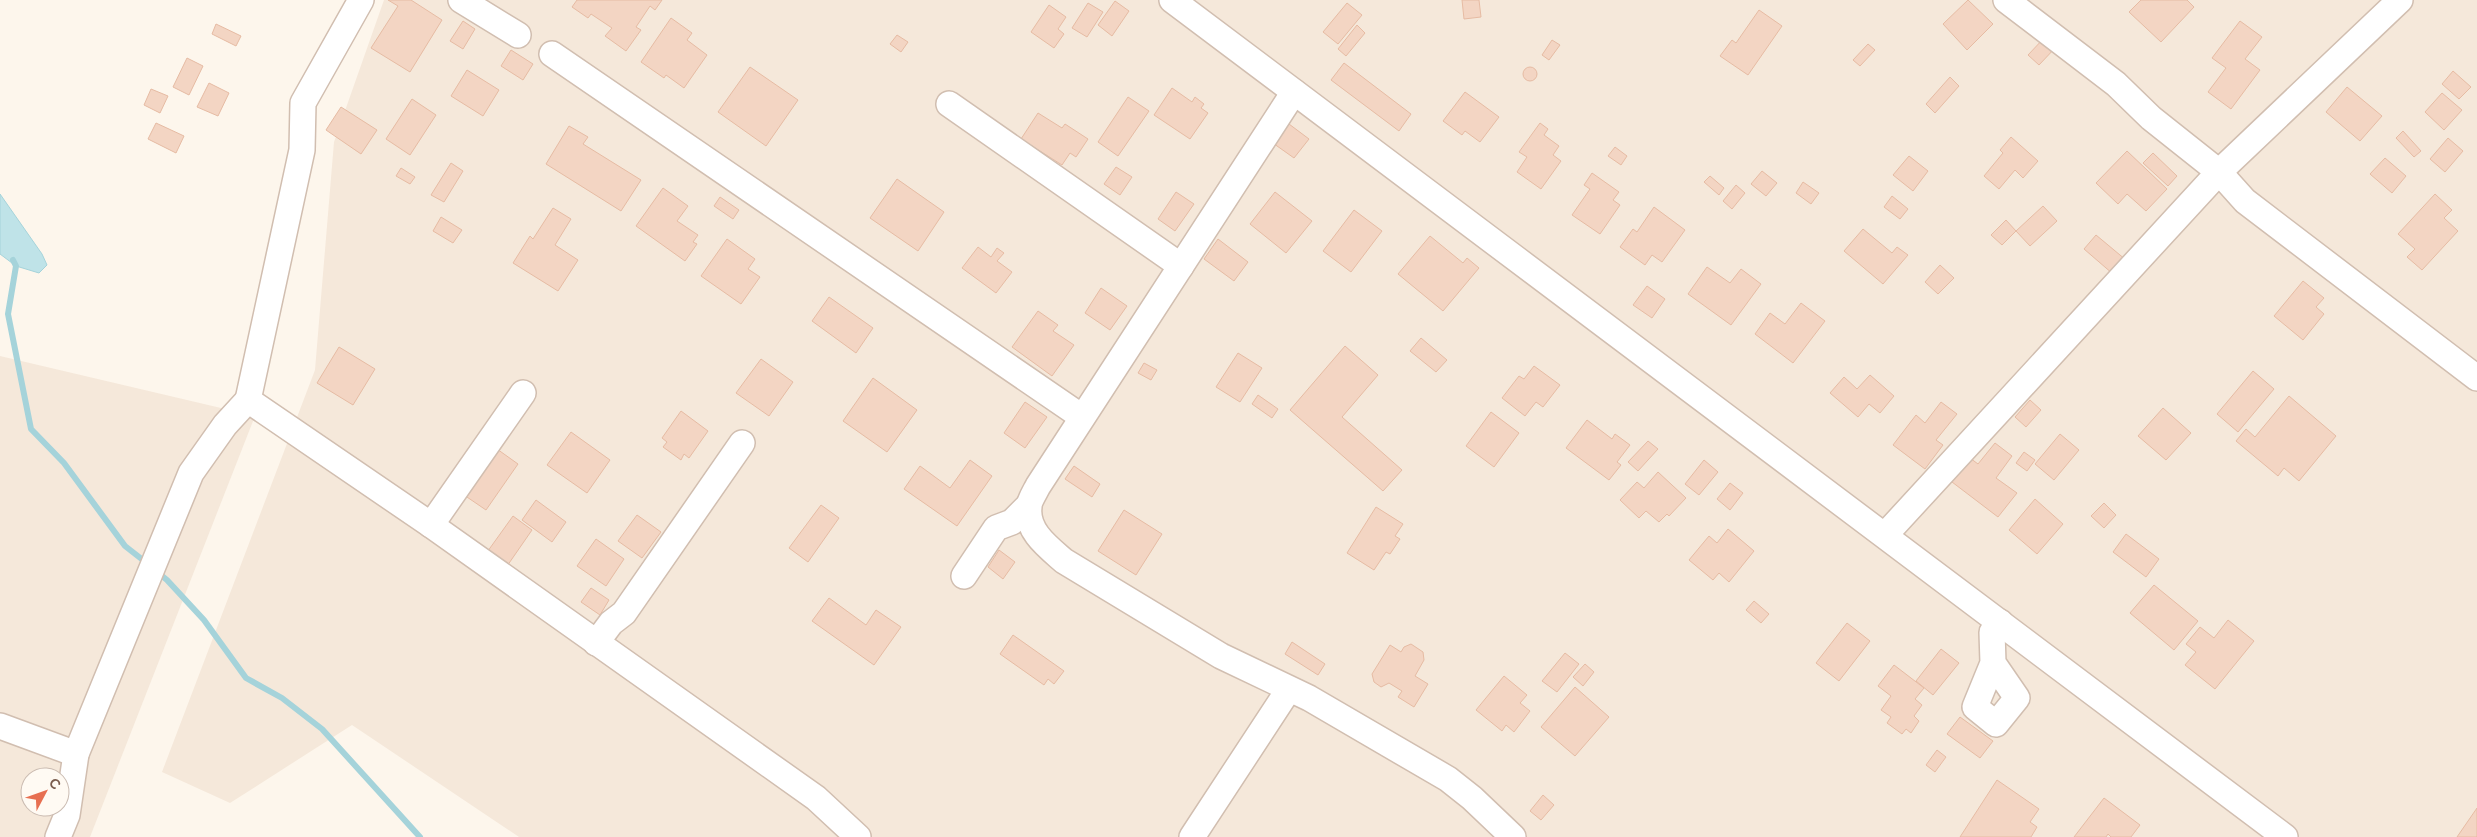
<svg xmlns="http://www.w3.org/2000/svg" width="2477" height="837" font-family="Raleway,sans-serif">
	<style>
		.residential { fill: #f5e8da; fill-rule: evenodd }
		.water { fill: #bfe3e8; stroke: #a5d3da }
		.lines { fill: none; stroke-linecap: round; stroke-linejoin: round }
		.stream { stroke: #a5d3da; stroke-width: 6 }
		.building { fill: #f3d5c3; stroke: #e6bba3 }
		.minor-casing { stroke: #d1beb0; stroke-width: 28 }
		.minor { stroke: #fff; stroke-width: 25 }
	</style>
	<rect width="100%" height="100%" fill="#fdf6ec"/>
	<!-- residential -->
	<g class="residential">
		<path d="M384 0H2477V837H519L352 725 230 803 162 772 315 370 334 142Z"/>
		<path d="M0 356 255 416 90 837H0ZM30 777H60V807H30Z"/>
	</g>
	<!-- water -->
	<path class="water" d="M0 194 42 254 47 265 39 273 16 266 0 254Z"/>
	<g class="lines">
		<!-- stream -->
		<g class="stream">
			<path d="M13 260 16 266 8 314 31 429 64 463 125 546 148 564"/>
			<path d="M156 571 167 580 204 620 246 678 282 698 322 729 420 837"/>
		</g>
	</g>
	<!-- building -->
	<g class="building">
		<path d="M388 0H411L442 20 410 72 371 48 398 6Z"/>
		<path d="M577 0H662L655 10 650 6 636 27 641 30 626 51 605 36 612 28 591 14 588 18 572 7Z"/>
		<path d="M1462 0H1479L1481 17 1464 19Z"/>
		<path d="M1968 0 1993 24 1967 50 1943 24Z"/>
		<path d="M2141 0H2187L2194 7 2161 42 2129 12Z"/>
		<path d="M1115 1 1129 11 1112 36 1098 25Z"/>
		<path d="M1088 3 1103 12 1087 37 1072 28Z"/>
		<path d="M1347 3 1362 15 1338 44 1323 32Z"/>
		<path d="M1049 5 1066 17 1058 29 1064 34 1054 48 1031 32Z"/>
		<path d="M1759 10 1782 26 1748 75 1720 56 1732 40 1736 43Z"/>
		<path d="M671 18 692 33 687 40 707 55 684 88 666 75 664 78 641 62Z"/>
		<path d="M463 21 475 29 463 49 450 41Z"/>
		<path d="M2240 21 2262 37 2245 59 2260 70 2231 109 2208 92 2226 68 2212 58Z"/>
		<path d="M216 24 241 36 236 46 212 34Z"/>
		<path d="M1357 25 1365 33 1346 56 1338 49Z"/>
		<path d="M897 35 908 42 901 52 890 44Z"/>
		<path d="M2045 37 2056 47 2039 65 2028 55Z"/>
		<path d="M1552 40 1560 45 1549 60 1542 55Z"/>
		<path d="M1868 44 1875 50 1860 66 1853 60Z"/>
		<path d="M511 50 533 64 523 80 501 66Z"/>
		<path d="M187 58 203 66 189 95 173 87Z"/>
		<path d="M1344 63 1411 114 1399 131 1331 80Z"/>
		<circle cx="1530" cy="74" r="7"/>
		<path d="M750 67 798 100 766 146 718 112Z"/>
		<path d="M467 70 499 90 483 116 451 96Z"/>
		<path d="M2453 71 2471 87 2459 99 2442 84Z"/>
		<path d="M1950 77 1959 86 1935 113 1926 104Z"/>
		<path d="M209 83 229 93 218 116 197 107Z"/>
		<path d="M2347 87 2382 116 2360 141 2326 112Z"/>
		<path d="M1172 88 1192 102 1195 97 1204 104 1201 108 1208 113 1190 139 1154 115Z"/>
		<path d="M151 89 168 96 160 113 144 105Z"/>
		<path d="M1465 92 1499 117 1480 142 1465 131 1462 135 1443 121Z"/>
		<path d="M2442 93 2462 110 2444 130 2425 112Z"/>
		<path d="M1128 97 1149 111 1118 156 1098 142Z"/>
		<path d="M412 99 436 115 410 155 386 139Z"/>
		<path d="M341 107 377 130 361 154 326 130Z"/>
		<path d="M1038 113 1062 128 1065 124 1088 139 1076 157 1070 153 1062 165 1021 139Z"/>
		<path d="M1285 121 1309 139 1294 158 1270 141Z"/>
		<path d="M156 123 184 136 176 153 148 139Z"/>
		<path d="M1540 123 1548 129 1544 135 1559 146 1553 155 1561 161 1541 189 1517 172 1527 157 1519 152Z"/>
		<path d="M569 126 588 137 583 144 641 180 621 211 546 164Z"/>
		<path d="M2403 131 2421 151 2414 157 2396 138Z"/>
		<path d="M2011 137 2038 161 2023 178 2015 170 1999 189 1984 176 2003 153 2000 150Z"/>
		<path d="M2448 138 2463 151 2445 172 2430 159Z"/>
		<path d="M1615 147 1627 156 1621 165 1608 156Z"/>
		<path d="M2127 151 2167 189 2146 211 2127 194 2118 204 2096 183Z"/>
		<path d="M2153 153 2177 176 2168 186 2143 163Z"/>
		<path d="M1909 156 1928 171 1913 191 1893 175Z"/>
		<path d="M2385 158 2406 176 2392 193 2370 174Z"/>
		<path d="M451 163 463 171 444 202 431 195Z"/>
		<path d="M1116 167 1132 177 1120 195 1104 184Z"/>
		<path d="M401 168 415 177 410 184 396 176Z"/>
		<path d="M1762 171 1777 183 1766 196 1751 184Z"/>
		<path d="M1592 173 1619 192 1613 200 1620 205 1600 234 1572 215 1590 189 1584 185Z"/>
		<path d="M1710 176 1724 188 1719 195 1704 182Z"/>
		<path d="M897 179 944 212 918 251 870 218Z"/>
		<path d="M1803 182 1819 193 1811 204 1796 193Z"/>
		<path d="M1736 185 1745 193 1732 209 1723 201Z"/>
		<path d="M663 188 688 206 677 221 698 235 693 242 697 244 685 261 636 226Z"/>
		<path d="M1176 192 1194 204 1175 231 1158 219Z"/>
		<path d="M1275 192 1312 221 1286 253 1250 224Z"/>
		<path d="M2435 194 2452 210 2444 218 2458 231 2422 270 2407 257 2415 249 2398 234Z"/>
		<path d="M1892 196 1908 209 1900 219 1884 207Z"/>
		<path d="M720 197 739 210 733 219 714 206Z"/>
		<path d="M2043 206 2057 221 2030 246 2016 231Z"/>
		<path d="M1654 207 1685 230 1662 262 1652 255 1645 265 1620 247 1633 229 1637 232Z"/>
		<path d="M553 208 571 219 555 245 578 260 558 291 513 263 530 236 533 239Z"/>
		<path d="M1354 210 1382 231 1351 272 1323 251Z"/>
		<path d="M441 217 462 230 453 243 433 231Z"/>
		<path d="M2006 220 2016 231 2002 245 1991 235Z"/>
		<path d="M1863 229 1892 253 1897 247 1908 255 1883 284 1844 251Z"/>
		<path d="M2096 235 2126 260 2113 274 2084 249Z"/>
		<path d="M1430 236 1463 263 1467 258 1479 268 1443 311 1398 274Z"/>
		<path d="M727 239 755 259 748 269 760 277 741 304 701 276Z"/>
		<path d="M1218 239 1248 262 1234 281 1204 259Z"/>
		<path d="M978 247 991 257 997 248 1004 253 997 261 1012 272 996 293 962 268Z"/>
		<path d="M1940 265 1954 278 1938 294 1925 282Z"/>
		<path d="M1707 267 1730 283 1741 269 1761 284 1731 325 1688 294Z"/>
		<path d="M2303 281 2324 298 2316 307 2324 314 2303 340 2274 316Z"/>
		<path d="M1647 286 1665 299 1652 318 1633 305Z"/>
		<path d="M1101 288 1127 306 1110 330 1085 313Z"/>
		<path d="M829 297 873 328 856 353 812 321Z"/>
		<path d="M1801 303 1825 321 1793 363 1755 334 1770 313 1785 324Z"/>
		<path d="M1038 311 1058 325 1053 331 1074 345 1052 376 1012 347Z"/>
		<path d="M1421 338 1447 360 1436 372 1410 351Z"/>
		<path d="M1345 346 1378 375 1342 417 1402 470 1383 491 1290 410Z"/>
		<path d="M339 347 375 369 353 405 317 383Z"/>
		<path d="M1238 353 1262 368 1240 402 1216 387Z"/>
		<path d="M761 359 793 382 769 416 736 393Z"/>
		<path d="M1144 363 1157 370 1151 380 1138 373Z"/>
		<path d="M1534 366 1560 385 1543 407 1536 402 1525 416 1502 398 1519 376 1524 379Z"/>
		<path d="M2253 371 2274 389 2238 432 2217 414Z"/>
		<path d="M1870 375 1894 396 1880 413 1869 404 1858 417 1830 393 1844 377 1857 389Z"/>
		<path d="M873 378 917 410 887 452 843 421Z"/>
		<path d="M1258 395 1278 409 1272 418 1252 404Z"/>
		<path d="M2289 396 2336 436 2299 481 2284 468 2278 476 2236 441 2246 429 2255 437Z"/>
		<path d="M2030 400 2041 410 2026 427 2015 417Z"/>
		<path d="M1025 402 1047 417 1025 448 1004 433Z"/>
		<path d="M1941 402 1957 414 1936 440 1943 445 1925 469 1893 445 1916 415 1925 423Z"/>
		<path d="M2163 408 2191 433 2166 460 2138 436Z"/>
		<path d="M681 411 708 431 689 458 684 454 681 460 663 447 667 442 662 438Z"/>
		<path d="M1491 412 1519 433 1494 467 1466 446Z"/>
		<path d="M1587 420 1612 439 1615 434 1630 445 1617 462 1621 465 1609 480 1566 448Z"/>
		<path d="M571 432 610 460 587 493 547 465Z"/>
		<path d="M2060 434 2079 450 2054 480 2035 464Z"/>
		<path d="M1648 441 1658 449 1638 471 1628 462Z"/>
		<path d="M1995 443 2012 456 1996 478 2017 493 1998 517 1952 482 1970 458 1978 464Z"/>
		<path d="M497 449 518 464 486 510 464 495Z"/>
		<path d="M2024 452 2035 460 2027 471 2016 463Z"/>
		<path d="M970 460 992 476 957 526 904 489 920 466 950 488Z"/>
		<path d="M1704 460 1718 472 1699 495 1685 484Z"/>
		<path d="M1074 466 1100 484 1092 497 1065 479Z"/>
		<path d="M1658 472 1686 498 1669 516 1667 514 1659 522 1646 511 1639 518 1620 500 1637 482 1644 488Z"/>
		<path d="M1730 483 1743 493 1730 510 1717 499Z"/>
		<path d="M2035 499 2063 524 2037 554 2009 530Z"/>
		<path d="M536 500 566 522 552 542 522 520Z"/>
		<path d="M2104 503 2116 515 2104 528 2091 516Z"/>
		<path d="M821 505 839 518 808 562 789 548Z"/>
		<path d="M1376 507 1403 524 1395 536 1400 539 1390 554 1386 552 1374 570 1347 553Z"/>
		<path d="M1124 510 1162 534 1136 575 1098 551Z"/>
		<path d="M637 515 661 532 642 558 618 541Z"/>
		<path d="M513 516 532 530 505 569 485 555Z"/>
		<path d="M1728 529 1754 551 1729 582 1719 573 1713 580 1689 560 1709 536 1717 543Z"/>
		<path d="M2126 534 2159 559 2146 577 2113 552Z"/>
		<path d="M596 539 624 559 606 586 577 566Z"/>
		<path d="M999 550 1015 562 1003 579 988 567Z"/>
		<path d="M2154 585 2198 621 2174 650 2130 613Z"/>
		<path d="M591 588 609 600 600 615 581 602Z"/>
		<path d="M829 598 866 625 876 610 901 627 874 665 812 621Z"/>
		<path d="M1754 601 1769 614 1761 623 1746 610Z"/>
		<path d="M2228 620 2254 641 2215 689 2185 665 2196 652 2186 644 2200 627 2214 638Z"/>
		<path d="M1847 623 1870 641 1839 681 1816 663Z"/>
		<path d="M1013 635 1064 671 1054 684 1048 679 1044 685 1000 654Z"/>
		<path d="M1292 642 1325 664 1318 675 1285 654Z"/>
		<path d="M1411 644 1423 652 1424 660 1415 676 1428 684 1414 707 1398 697 1402 691 1389 683 1381 687 1374 682 1372 674 1390 645 1401 652 1404 647Z"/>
		<path d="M1941 649 1959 663 1933 695 1916 681Z"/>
		<path d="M1565 653 1579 664 1557 692 1542 681Z"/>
		<path d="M1585 664 1594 672 1583 686 1573 677Z"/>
		<path d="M1894 665 1924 688 1915 699 1922 705 1914 716 1919 721 1911 733 1906 729 1902 734 1887 723 1891 717 1881 710 1891 696 1878 686Z"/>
		<path d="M1504 676 1527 695 1520 703 1530 711 1514 732 1506 725 1502 731 1476 710Z"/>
		<path d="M1575 687 1609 717 1575 756 1541 727Z"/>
		<path d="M1960 717 1993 741 1980 758 1947 734Z"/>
		<path d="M1937 750 1946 757 1935 772 1926 765Z"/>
		<path d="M1997 780 2039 809 2030 822 2037 827 2031 837H1960Z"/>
		<path d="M1543 795 1554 805 1541 820 1530 811Z"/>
		<path d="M2104 798 2140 825 2131 837H2111L2108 834 2106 837H2074Z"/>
		<path d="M2477 808V837H2457Z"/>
	</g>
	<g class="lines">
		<!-- minor casing -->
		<g class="minor-casing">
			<g id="minor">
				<path d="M461 0 518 35"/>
				<path d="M1172 0 2285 837"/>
				<path d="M2006 0 2116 84 2151 118 2219 172 2245 201 2477 378"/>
				<path d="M552 54 1082 417"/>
				<path d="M1294 92 1038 486C1035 492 1029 501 1029 507 1026 531 1048 547 1064 561L1221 656 1309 698 1448 779 1472 798 1513 837"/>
				<path d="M949 104 1181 266"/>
				<path d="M248 400 302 150 303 103 361 0"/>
				<path d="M431 525 523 393"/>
				<path d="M1885 535 2219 172 2400 0"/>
				<path d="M964 576 996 528 1012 522 1028 506"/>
				<path d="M596 643 611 623 624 613 742 443"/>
				<path d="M1993 663 2017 698 1996 724 1975 707 1993 663 1992 632 2000 622"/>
				<path d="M0 726 76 754 191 473 225 425 248 400 431 525 816 798 858 837"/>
				<path d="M58 837 67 815 76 754"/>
				<path d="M1192 837 1289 689"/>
			</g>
		</g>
		<!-- minor -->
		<use href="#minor" class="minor"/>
	</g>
	<!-- north arrow -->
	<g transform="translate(45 792) rotate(49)"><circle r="24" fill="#fffaf3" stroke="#cabbb1"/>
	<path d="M0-4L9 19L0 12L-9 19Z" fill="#e76f51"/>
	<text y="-8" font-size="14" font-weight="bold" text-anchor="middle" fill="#7a5c4d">С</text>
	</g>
</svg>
